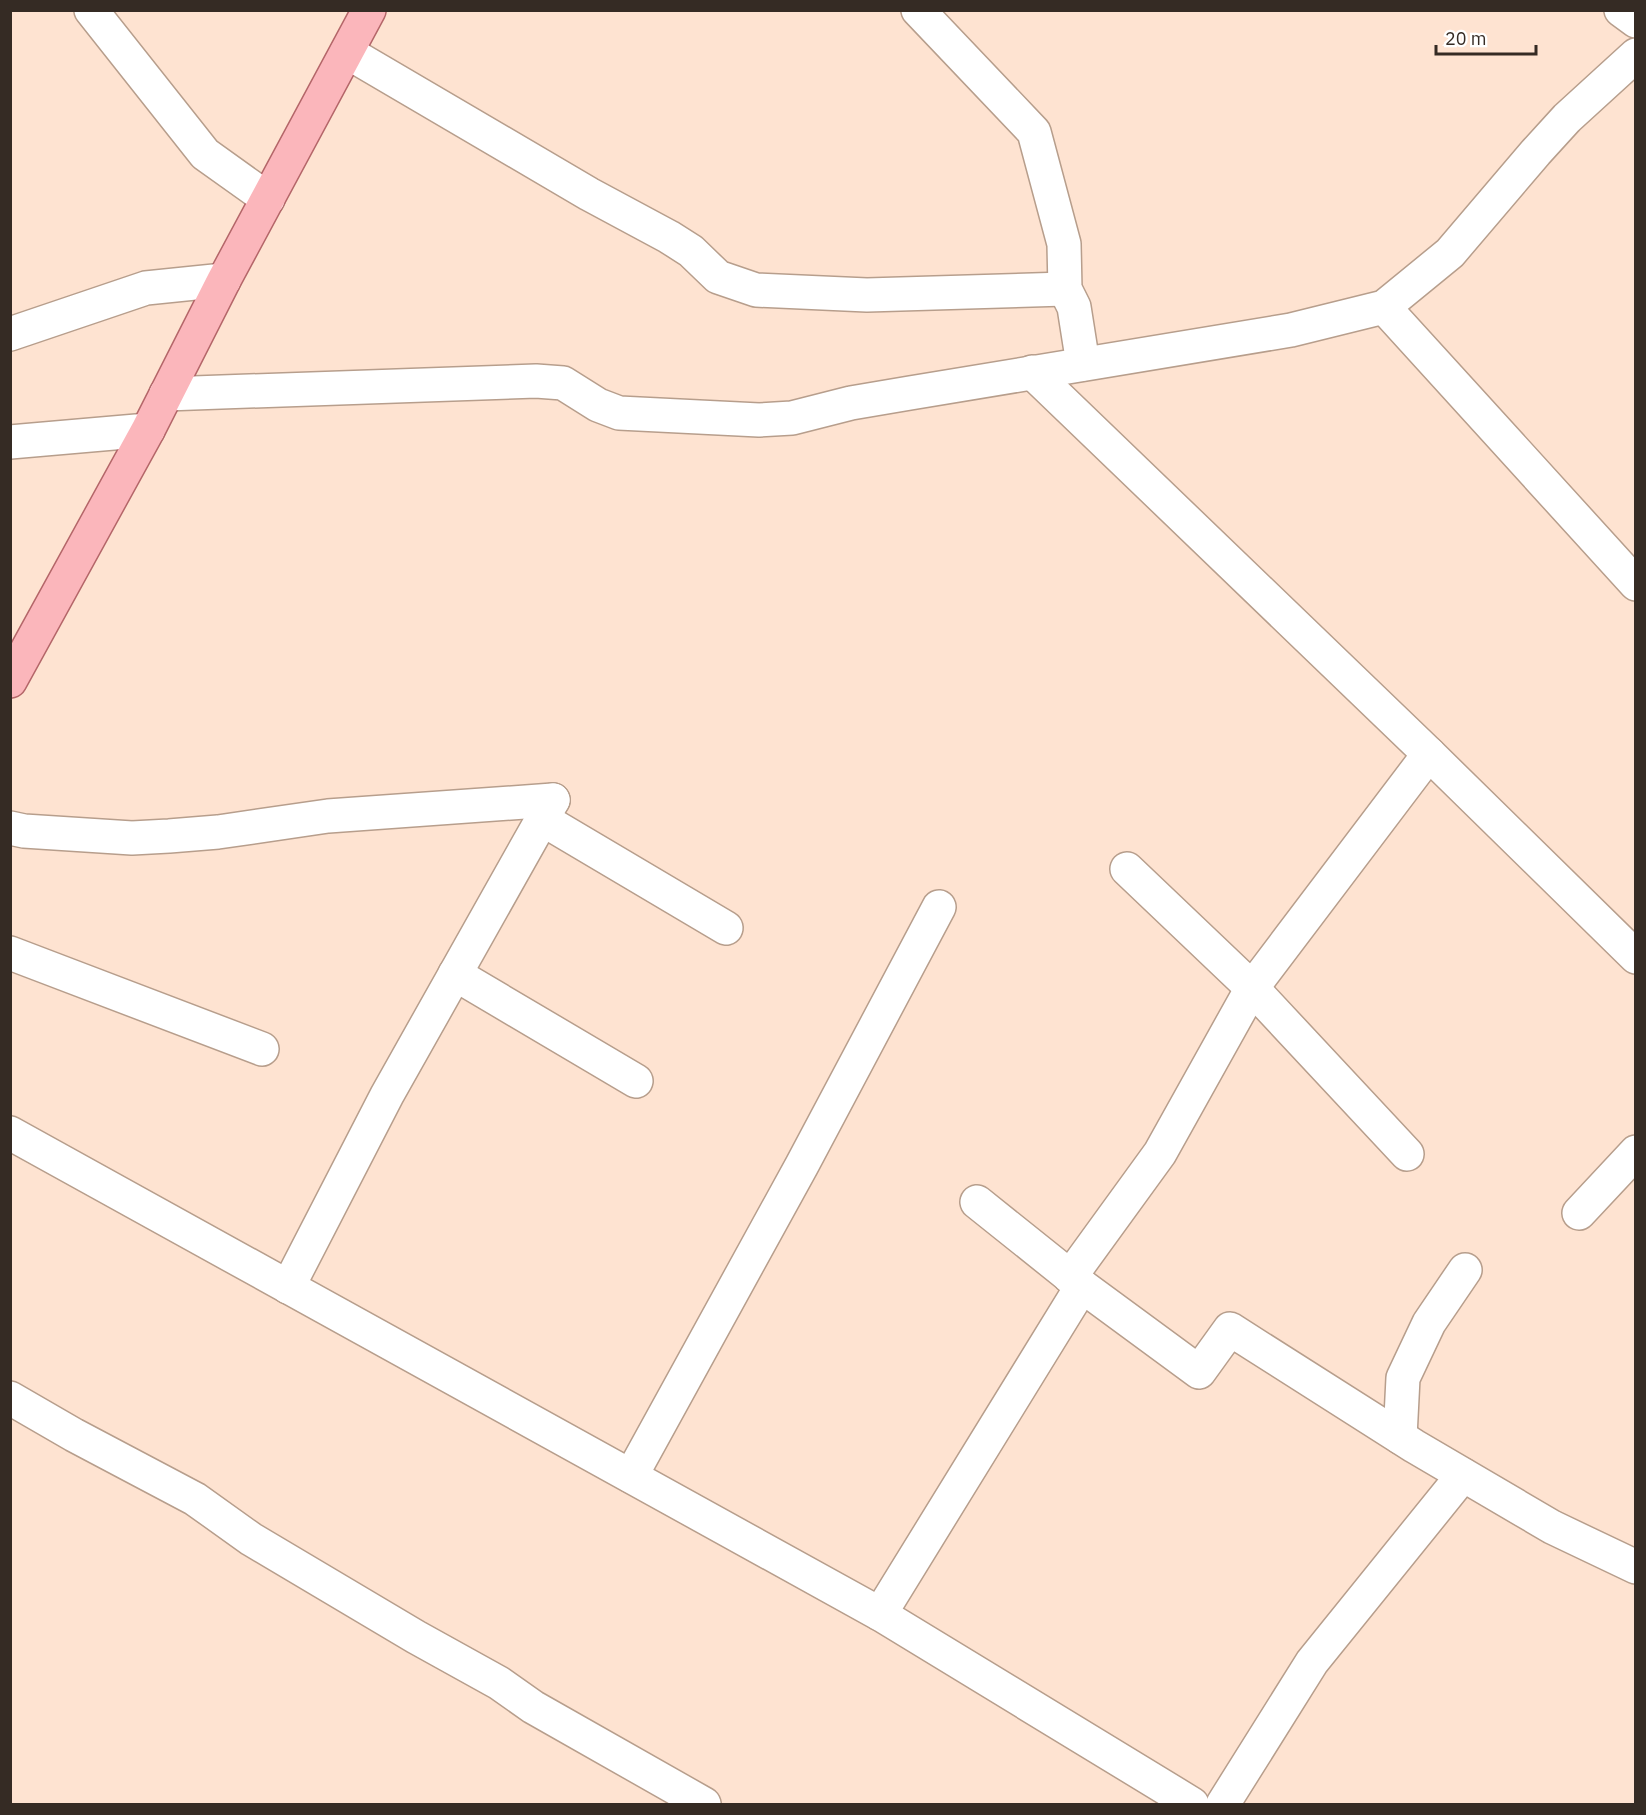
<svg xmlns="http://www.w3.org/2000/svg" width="1646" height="1815" font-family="'IBM Plex Sans',sans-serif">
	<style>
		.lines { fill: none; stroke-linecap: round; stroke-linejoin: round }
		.minor-casing { stroke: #b79e8c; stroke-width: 36 }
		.major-casing { stroke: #b46669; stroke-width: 36 }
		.minor { stroke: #fff; stroke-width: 33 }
		.major { stroke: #fbb6bb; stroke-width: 33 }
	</style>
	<rect width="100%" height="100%" fill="#fee3d1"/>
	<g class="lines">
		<!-- minor casing -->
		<g class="minor-casing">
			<g id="minor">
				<path d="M91 10 205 154 268 199"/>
				<path d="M918 10 1034 132 1064 244 1065 289 1074 307 1083 364"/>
				<path d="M1621 10 1636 21"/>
				<path d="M347 52 589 194 669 237 691 251 718 277 756 290 867 295 1065 289"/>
				<path d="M1384 307 1636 584"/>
				<path d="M10 334 146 288 224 280"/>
				<path d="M1032 372 1429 754 1636 957"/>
				<path d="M166 394 536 381 563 383 598 405 619 413 759 420 792 418 851 403 910 393 1291 330 1384 307 1450 253 1536 152 1567 118 1636 55"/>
				<path d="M10 442 148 430"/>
				<path d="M542 819 726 928"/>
				<path d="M10 828 24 831 132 838 169 836 218 832 328 816 553 800"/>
				<path d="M1127 869 1252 988 1407 1154"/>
				<path d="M10 953 262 1049"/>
				<path d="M455 974 636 1081"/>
				<path d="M10 1133 880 1614 1192 1804"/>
				<path d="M977 1202 1082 1286"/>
				<path d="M1579 1213 1636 1152"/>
				<path d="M1070 1277 1160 1153 1252 988 1429 754"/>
				<path d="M288 1287 387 1095 553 800"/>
				<path d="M10 1398 74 1435 195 1499 251 1539 416 1637 499 1683 533 1707 704 1804"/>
				<path d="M1400 1437 1403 1378 1429 1323 1465 1270"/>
				<path d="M631 1476 802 1165 939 907"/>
				<path d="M880 1614 1082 1286 1199 1372 1230 1329 1414 1446 1552 1527 1636 1567"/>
				<path d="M1223 1804 1312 1662 1463 1475"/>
			</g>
		</g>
		<!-- major casing -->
		<g class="major-casing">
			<path id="major" d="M10 681 148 430 224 280 369 10"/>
		</g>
		<!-- minor -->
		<use href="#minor" class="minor"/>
		<!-- major -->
		<use href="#major" class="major"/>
	</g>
	<!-- border -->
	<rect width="1646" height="1815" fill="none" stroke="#352b24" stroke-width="24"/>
	<!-- scale -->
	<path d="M1436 45v9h100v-9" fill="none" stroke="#352b24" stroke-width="3"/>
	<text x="1445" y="45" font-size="18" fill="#352b24" stroke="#ffffff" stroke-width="4.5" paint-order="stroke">20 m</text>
</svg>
